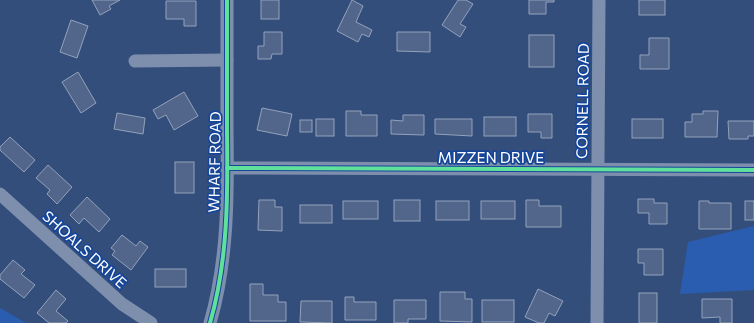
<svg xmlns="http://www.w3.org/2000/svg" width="754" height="323" font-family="Commissioner,sans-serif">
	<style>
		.green { fill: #2a5daf }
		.building { fill: #51668a; stroke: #93a2bb }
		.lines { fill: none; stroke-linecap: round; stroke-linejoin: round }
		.minor { stroke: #7e8fae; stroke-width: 13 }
		.cycleway-casing { stroke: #16469a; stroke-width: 6 }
		.cycleway { stroke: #60e19b; stroke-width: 4 }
		.labels { text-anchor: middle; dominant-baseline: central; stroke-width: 3.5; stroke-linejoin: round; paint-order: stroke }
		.street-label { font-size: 15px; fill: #fff; stroke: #16469a }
	</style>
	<rect width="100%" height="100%" fill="#344e7c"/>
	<!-- green -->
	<g class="green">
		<path d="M754 226V290L680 294 688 242Z"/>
		<path d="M0 308 26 323H0Z"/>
	</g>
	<!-- building -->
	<g class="building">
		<path d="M92 0H120L109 6 111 9 100 15Z"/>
		<rect x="261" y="0" width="18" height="19"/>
		<path d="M352 0 363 6 356 22 372 30 369 37 362 34 358 42 337 31Z"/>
		<path d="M458 0H466L473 4 460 24 466 27 460 37 442 25Z"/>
		<path d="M529 0H554V2H546V14H529Z"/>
		<rect x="639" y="0" width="26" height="15"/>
		<path d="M166 1H196V26H184V19H166Z"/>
		<path d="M71 20 88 26 77 58 60 52Z"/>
		<path d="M264 32H282V54H272L271 59H258V46H264Z"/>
		<path d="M397 32H430V52L397 51Z"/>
		<rect x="529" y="35" width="25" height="32"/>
		<path d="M649 38H669V69H640V55H649Z"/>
		<path d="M78 72 96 103 81 113 62 82Z"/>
		<path d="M184 92 198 116 174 130 166 115 158 119 153 110Z"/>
		<path d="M262 108 292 114 287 136 257 130Z"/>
		<path d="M346 111H361V115H377V136H346Z"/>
		<path d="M703 111H718L717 137H685V122H692V114H703Z"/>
		<path d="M117 113 145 118 143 134 114 129Z"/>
		<path d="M528 114H552V138H541V132H528Z"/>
		<path d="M403 115H424V135L391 134V120L403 121Z"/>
		<rect x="484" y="117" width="32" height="19"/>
		<rect x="316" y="119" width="18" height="17"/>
		<path d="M435 119H472V136L435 134Z"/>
		<rect x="632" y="119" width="31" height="19"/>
		<rect x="300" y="120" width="12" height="12"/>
		<path d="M728 121H754V136H748V139H729Z"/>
		<path d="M10 137 35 160 24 172 0 150V147Z"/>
		<rect x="175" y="162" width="19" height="31"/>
		<path d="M48 165 72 187 57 204 47 194 50 190 36 178Z"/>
		<path d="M87 197 110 219 99 232 84 218 79 224 70 215Z"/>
		<path d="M638 199H654V203H667V224H649V213H638Z"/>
		<path d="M259 200H275V207H282V231L258 230Z"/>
		<rect x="394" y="200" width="26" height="21"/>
		<path d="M526 200H539V206H561V227H526Z"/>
		<rect x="343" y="201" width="35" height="18"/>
		<rect x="436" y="201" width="33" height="19"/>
		<rect x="481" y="201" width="34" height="18"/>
		<path d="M699 201H709V203H731V229H699Z"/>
		<rect x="745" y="201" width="9" height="19"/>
		<rect x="300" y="205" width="32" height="18"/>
		<path d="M122 235 136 246 140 241 148 247 131 270 112 255 115 251 111 248Z"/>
		<path d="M638 249H663V275H644V263H638Z"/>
		<path d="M13 260 25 270 21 274 35 285 24 298 0 279V275Z"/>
		<rect x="155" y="269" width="31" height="18"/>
		<path d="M250 284H263V295H278V302H286V321H250Z"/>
		<path d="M538 289 563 301 555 316 549 313 544 323H539L525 317Z"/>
		<path d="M56 290 66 299 56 311 68 321 66 323H49L37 313Z"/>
		<path d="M440 292H465V299H472V322L440 321Z"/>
		<rect x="639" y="293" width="18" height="30"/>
		<path d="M345 297H354V302H376V320H345Z"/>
		<path d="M702 299H732V323H720V317L702 318Z"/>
		<path d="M394 300H426V319H408V323H394Z"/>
		<rect x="482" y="300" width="32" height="22"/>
		<path d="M301 301H332V323L300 322Z"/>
	</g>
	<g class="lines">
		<!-- minor -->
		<g class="minor">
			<path d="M135 61 227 60"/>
			<path d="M227 168 754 170"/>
			<path d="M0 194 122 304 151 323"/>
			<path d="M210 323C228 261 228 195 227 130 227 87 227 43 227 0"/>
			<path d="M597 323 599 0"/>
		</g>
		<!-- cycleway casing -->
		<g class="cycleway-casing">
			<g id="cycleway">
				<path d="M227 168 754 170"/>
				<path d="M210 323C228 261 228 195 227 130 227 87 227 43 227 0"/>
			</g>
		</g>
		<!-- cycleway -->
		<use href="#cycleway" class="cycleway"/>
	</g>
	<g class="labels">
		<!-- street labels -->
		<g class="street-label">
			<text transform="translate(582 101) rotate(-89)">CORNELL ROAD</text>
			<text x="491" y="157">MIZZEN DRIVE</text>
			<text transform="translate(214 162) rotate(-89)">WHARF ROAD</text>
			<text transform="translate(85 249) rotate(42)">SHOALS DRIVE</text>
		</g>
	</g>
</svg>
